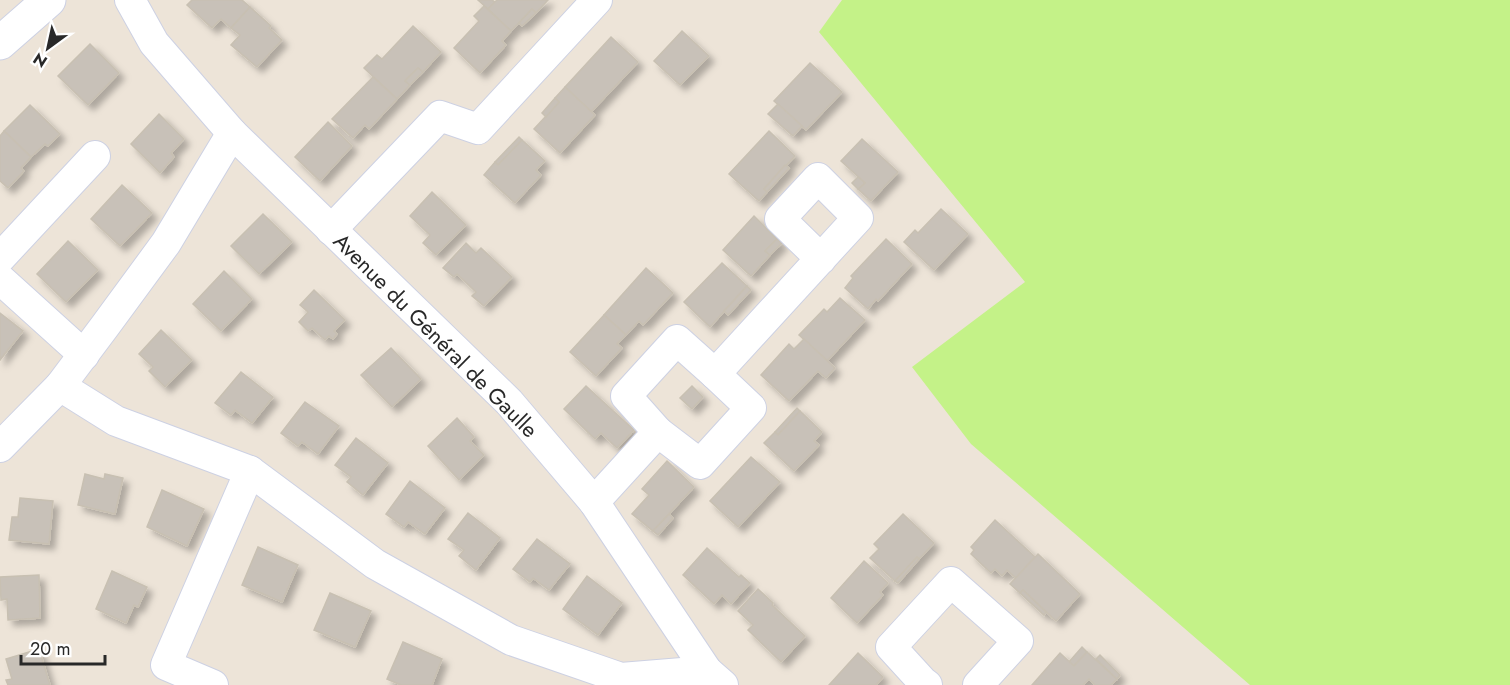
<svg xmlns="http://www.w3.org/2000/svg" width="1510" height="685" font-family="Jost,sans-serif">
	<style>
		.pitch { fill: #c4f288 }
		.building { fill: #c8c1b8; stroke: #c8c0b2; stroke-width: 1.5; filter: url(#shadow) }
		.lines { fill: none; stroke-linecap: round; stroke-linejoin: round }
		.street-casing { stroke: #cdd1e3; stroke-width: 32 }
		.secondary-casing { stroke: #cdd1e3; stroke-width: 35 }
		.street { stroke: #fff; stroke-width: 30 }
		.secondary { stroke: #fff; stroke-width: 33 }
		.labels { text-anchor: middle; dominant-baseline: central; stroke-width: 4.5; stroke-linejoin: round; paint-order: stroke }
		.street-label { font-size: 22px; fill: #282828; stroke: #fff }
	</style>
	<defs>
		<filter id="shadow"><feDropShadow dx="5.5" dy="5.5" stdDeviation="3" flood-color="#0004"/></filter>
	</defs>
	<rect width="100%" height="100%" fill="#ede4d8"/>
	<!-- pitch -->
	<path class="pitch" d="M842 0H1510V685H1250L971 444 912 367 1025 282 819 32Z"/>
	<!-- building -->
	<g class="building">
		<path d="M192 0H242L250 7 231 28 221 19 212 28 187 5Z"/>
		<path d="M478 0H492L495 2 488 9Z"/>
		<path d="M497 0H548L536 13 532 9 511 31 488 9Z"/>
		<path d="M484 6 511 31 502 41 506 45 480 73 454 48 479 21 474 16Z"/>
		<path d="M250 7 271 26 269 28 282 40 257 67 231 45 240 35 231 28Z"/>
		<path d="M532 9 536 13 522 26 519 23Z"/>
		<path d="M413 26 441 52 423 72 418 68 405 81 410 85 397 99 364 68 377 55 382 59Z"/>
		<path d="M682 31 709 56 680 85 654 61Z"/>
		<path d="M611 37 638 62 591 112 565 87Z"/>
		<path d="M90 44 119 73 88 105 58 76Z"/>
		<path d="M810 63 842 92 806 130 774 101Z"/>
		<path d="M418 68 423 72 410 85 405 81Z"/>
		<path d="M373 77 397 99 369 129 365 125 353 138 332 119Z"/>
		<path d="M565 87 595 115 560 153 534 129 559 102 555 98Z"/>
		<path d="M555 98 559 102 546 117 542 113Z"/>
		<path d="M778 104 802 126 793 136 768 114Z"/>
		<path d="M30 105 60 134 48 146 45 144 31 157 4 131Z"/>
		<path d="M159 114 184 139 171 153 174 157 160 173 131 144Z"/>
		<path d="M328 122 352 146 320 181 295 157Z"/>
		<path d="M4 131 31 157 21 168 24 171 8 188 0 181V136Z"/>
		<path d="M769 131 795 156 764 189 767 192 759 201 729 174Z"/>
		<path d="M519 137 522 140 498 165 495 162Z"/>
		<path d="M862 139 898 172 871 201 858 189 865 183 841 161Z"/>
		<path d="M522 140 545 161 536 170 541 175 515 203 484 175 495 162 498 165Z"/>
		<path d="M785 165 789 168 767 192 764 189Z"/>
		<path d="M858 177 865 183 858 189 852 183Z"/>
		<path d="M122 185 152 213 120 246 91 219Z"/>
		<path d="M432 192 466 225 436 255 423 243 430 235 410 216Z"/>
		<path d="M941 209 968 234 934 270 904 242 915 230 918 233Z"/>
		<path d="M263 214 292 242 259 274 231 246Z"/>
		<path d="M754 216 777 239 765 251 770 255 751 276 723 250Z"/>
		<path d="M777 239 782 243 770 255 765 251Z"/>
		<path d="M886 239 912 264 878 301 876 299 868 309 845 288 853 278 851 276Z"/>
		<path d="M68 241 98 270 66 302 37 274Z"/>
		<path d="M466 243 476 253 481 248 512 277 484 306 472 296 476 292 457 274 454 277 443 268Z"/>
		<path d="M722 263 747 286 710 327 684 302Z"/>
		<path d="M646 268 673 293 643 325 639 321 626 335 604 315Z"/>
		<path d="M224 271 252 299 221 331 193 304Z"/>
		<path d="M747 286 751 290 728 315 724 311Z"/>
		<path d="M314 290 345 320 334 331 337 334 333 339 329 336 325 340 312 328 308 331 299 322 308 312 300 305Z"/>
		<path d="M840 298 865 320 827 361 799 335 824 309 827 312Z"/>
		<path d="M0 313 23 331 0 360Z"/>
		<path d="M604 315 626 335 617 344 622 348 596 376 570 352Z"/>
		<path d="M161 330 192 360 165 387 149 371 153 367 139 354Z"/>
		<path d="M804 339 835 368 826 378 818 371 789 401 761 375 789 344 794 349Z"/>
		<path d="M391 348 421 379 392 407 361 375Z"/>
		<path d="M241 372 273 397 252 423 235 410 231 415 215 403Z"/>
		<path d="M586 386 634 430 617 448 601 433 595 439 564 409Z"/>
		<path d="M692 386 703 397 692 409 680 398Z"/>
		<path d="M305 402 339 426 318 454 302 442 298 446 281 433Z"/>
		<path d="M797 408 800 411 778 435 775 432Z"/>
		<path d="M800 411 822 432 814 441 819 445 794 471 764 443 775 432 778 435Z"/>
		<path d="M457 418 474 437 470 441 484 455 459 480 428 446Z"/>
		<path d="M356 438 388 463 363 495 347 482 351 477 335 465Z"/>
		<path d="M751 457 780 482 738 527 710 501Z"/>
		<path d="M667 461 694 487 653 531 632 514 649 495 642 489Z"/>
		<path d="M85 474 104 479 105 474 123 478 115 514 78 505Z"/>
		<path d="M410 481 445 508 425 534 408 522 404 527 386 514Z"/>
		<path d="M162 490 204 509 187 546 147 527Z"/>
		<path d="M20 498 53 501 49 544 9 540 12 517H18Z"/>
		<path d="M468 513 500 538 476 570 459 556 464 550 448 539Z"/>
		<path d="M669 514 673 518 658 535 653 531Z"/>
		<path d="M903 514 934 543 919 559 917 557 895 581 870 558 879 549 874 544Z"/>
		<path d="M995 520 1035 557 1016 578 1007 570 1002 576 995 569 991 573 971 554 974 550 971 547Z"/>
		<path d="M537 539 570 564 549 590 533 578 530 582 513 569Z"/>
		<path d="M258 547 298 565 282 602 242 585Z"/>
		<path d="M707 548 739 577 741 575 750 583 731 604 722 595 714 604 683 575Z"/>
		<path d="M1038 554 1080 594 1056 621 1023 590 1020 593 1010 584Z"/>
		<path d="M917 557 919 559 898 583 895 581Z"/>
		<path d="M864 561 888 583 880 592 883 595 857 623 831 598Z"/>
		<path d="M112 571 147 587 138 607 134 605 126 623 96 609Z"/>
		<path d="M39 575 40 618 8 620 7 599 1 600 0 577Z"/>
		<path d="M587 576 622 603 598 635 563 609Z"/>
		<path d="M758 589 773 603 772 605 805 636 781 662 748 630 753 625 738 611Z"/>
		<path d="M1023 590 1046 612 1044 615 1020 593Z"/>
		<path d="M330 593 371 611 355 647 314 630Z"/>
		<path d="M403 642 442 659 432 685H401L387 679Z"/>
		<path d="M1082 647 1087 652 1074 666 1069 662Z"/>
		<path d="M39 649 50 685H8L6 680 12 679 6 659Z"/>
		<path d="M1087 652 1117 679 1111 685H1095L1089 679 1083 685H1032L1060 653 1074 666Z"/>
		<path d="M858 653 883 677 876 685H829Z"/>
		<path d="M1100 655 1120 675 1117 679 1096 659Z"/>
	</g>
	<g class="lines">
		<!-- street casing -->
		<g class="street-casing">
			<g id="street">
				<path d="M130 0 154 43 232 133 509 402 594 502 707 671 723 685"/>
				<path d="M331 230 440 116 478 129 597 0"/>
				<path d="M0 258 95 156"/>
				<path d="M0 279 84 355"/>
				<path d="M60 386 116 421 250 471 375 564 511 640 621 678 707 671"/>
				<path d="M658 432 626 396 677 340 715 374"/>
				<path d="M0 447 60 386 105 326 166 243 232 133"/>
				<path d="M594 502 658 432 700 464 751 408 715 374 858 218 818 178 780 219 821 259"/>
				<path d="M213 685 166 665 250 471"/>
				<path d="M927 685 923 682 891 647 951 582 1018 641 978 685"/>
			</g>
		</g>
		<!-- secondary casing -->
		<g class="secondary-casing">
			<path id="secondary" d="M0 43 49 0"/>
		</g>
		<!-- street -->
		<use href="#street" class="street"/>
		<!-- secondary -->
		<use href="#secondary" class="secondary"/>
	</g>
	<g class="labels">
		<!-- street labels -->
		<g class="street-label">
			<text transform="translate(436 335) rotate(45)">Avenue du Général de Gaulle</text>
		</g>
	</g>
	<!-- north arrow -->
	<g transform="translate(48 48) rotate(213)" stroke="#ffffff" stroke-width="4.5" paint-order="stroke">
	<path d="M0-4.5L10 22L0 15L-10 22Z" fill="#282828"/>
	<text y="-9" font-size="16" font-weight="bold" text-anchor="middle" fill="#282828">N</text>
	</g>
	<!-- scale -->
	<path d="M21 655v9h84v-9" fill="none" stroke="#282828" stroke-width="3"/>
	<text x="30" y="655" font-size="18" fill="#282828" stroke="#ffffff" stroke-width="4.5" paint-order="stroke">20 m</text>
</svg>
